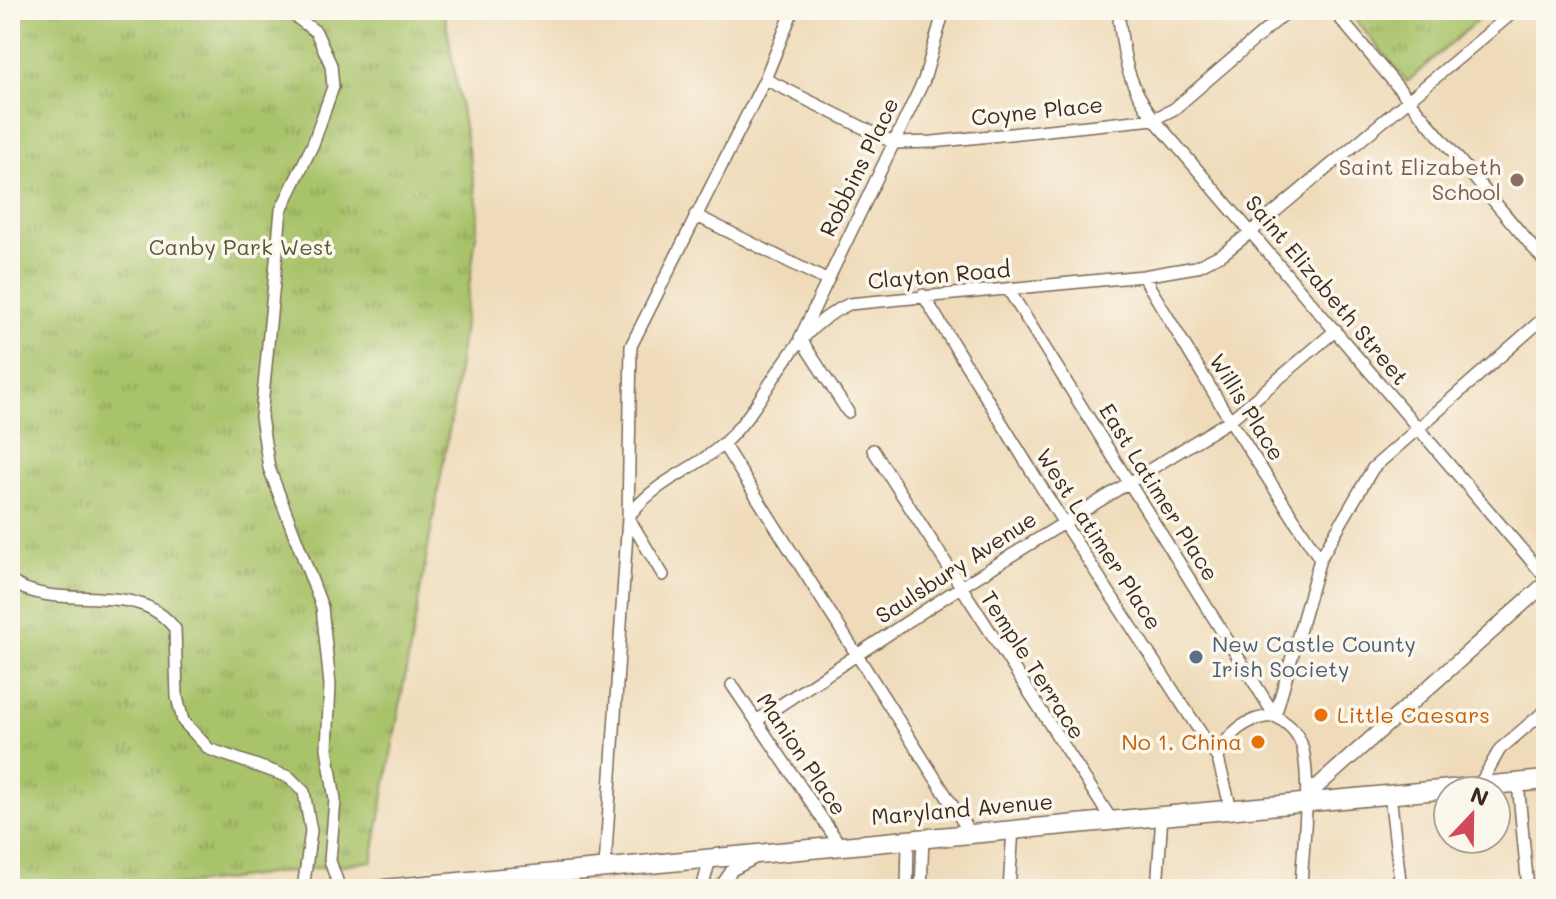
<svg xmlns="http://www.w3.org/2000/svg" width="1556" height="899" font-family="Mali,sans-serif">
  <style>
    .park { fill: url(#park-tufts); stroke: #727644; stroke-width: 2 }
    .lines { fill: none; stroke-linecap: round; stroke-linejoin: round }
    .minor-casing { stroke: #7a6855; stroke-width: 14 }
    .tertiary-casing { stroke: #7a6855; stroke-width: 17 }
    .primary-casing { stroke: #7a6855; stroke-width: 21 }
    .minor { stroke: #fff; stroke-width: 11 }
    .tertiary { stroke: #fff; stroke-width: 14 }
    .primary { stroke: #fff; stroke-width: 18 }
    .education-dot { fill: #8d6e63; stroke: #fbf7ec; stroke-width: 3 }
    .service-dot { fill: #5c6f8a; stroke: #fbf7ec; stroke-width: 3 }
    .food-dot { fill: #e8710a; stroke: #fbf7ec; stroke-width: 3 }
    .labels { text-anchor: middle; stroke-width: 7; stroke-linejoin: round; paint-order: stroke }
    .street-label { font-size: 22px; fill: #3b2a1e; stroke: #fbf7ec }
    .education-label { font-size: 22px; fill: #785e54; stroke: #fbf7ec; text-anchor: end }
    .park-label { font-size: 22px; fill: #5c5835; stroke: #fbf7ec }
    .service-label { font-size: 22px; fill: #4e5e75; stroke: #fbf7ec; text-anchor: start }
    .food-label { font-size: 22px; fill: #c56008; stroke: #fbf7ec; text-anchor: start }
  </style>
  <defs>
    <pattern id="park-tufts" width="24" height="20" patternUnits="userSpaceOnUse" patternTransform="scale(2)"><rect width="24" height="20" fill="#a9c36a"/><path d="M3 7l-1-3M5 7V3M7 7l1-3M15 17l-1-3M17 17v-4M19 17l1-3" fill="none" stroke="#8b9f57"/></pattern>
  </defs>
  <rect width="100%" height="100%" fill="#fbf7ec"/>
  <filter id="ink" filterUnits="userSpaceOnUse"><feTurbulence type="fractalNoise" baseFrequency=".0125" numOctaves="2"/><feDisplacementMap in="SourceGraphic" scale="16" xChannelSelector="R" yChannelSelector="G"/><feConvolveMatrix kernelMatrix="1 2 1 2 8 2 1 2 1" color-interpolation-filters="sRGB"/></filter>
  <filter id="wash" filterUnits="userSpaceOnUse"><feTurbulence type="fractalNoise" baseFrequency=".006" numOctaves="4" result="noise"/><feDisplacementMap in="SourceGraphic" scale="32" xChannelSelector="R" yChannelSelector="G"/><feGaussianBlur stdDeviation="1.8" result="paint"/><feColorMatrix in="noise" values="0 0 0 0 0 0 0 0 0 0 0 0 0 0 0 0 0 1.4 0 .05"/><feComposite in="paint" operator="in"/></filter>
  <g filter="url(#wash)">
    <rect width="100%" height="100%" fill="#efdbba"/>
    <path class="park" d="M10,10H444L479,213L452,414L372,861L151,889H10Z
      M1347,10H1489L1407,82Z"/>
  </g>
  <g filter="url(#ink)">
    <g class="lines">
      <defs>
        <path id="minor" d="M287,10L316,32L331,65L333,87L313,144L281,210L261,417L269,468L322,607L330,685L327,748L335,800L330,861L340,889
          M1118,10C1124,57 1125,80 1154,119L1546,578
          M1333,10L1546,263
          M1545,10L1546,11
          M765,79L894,143L933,142L1154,119L1174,109L1289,10
          M695,215L826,280
          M1143,276L1230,420L1320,559
          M1008,289L1275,716
          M923,295L1063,522L1218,759L1231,809
          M848,412L800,338L924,80L944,10
          M723,444L970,833
          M873,450L1111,819
          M663,575L628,517L631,346L765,79L793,10
          M10,581C60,615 136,576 175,629L177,697L183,721L209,749L289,777L304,792L311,831L303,889
          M732,685L840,845
          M1275,716L1320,559L1373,468L1546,316
          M756,721L959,588L1230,420L1336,330
          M1218,759C1226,732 1248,717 1275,716C1287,723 1296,730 1301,743C1313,777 1302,851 1301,889
          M1518,783L1528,889
          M1479,786L1500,749L1546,710
          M1390,794L1401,889
          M605,867L628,517C659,477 693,472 724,443C773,397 784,334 849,304L1143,276L1196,267L1224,253L1252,231L1516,10
          M702,889L710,859
          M719,889L732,870L753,859
          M907,889L908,839
          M921,889L923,837
          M1009,889L1013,829
          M1157,889L1162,815"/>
        <path id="tertiary" d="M1305,802L1311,792L1546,583"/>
        <path id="primary" d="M384,889L1546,780"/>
      </defs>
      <use href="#minor" class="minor-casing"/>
      <use href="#tertiary" class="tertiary-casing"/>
      <use href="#primary" class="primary-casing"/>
      <use href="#minor" class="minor"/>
      <use href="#tertiary" class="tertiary"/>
      <use href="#primary" class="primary"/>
    </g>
  </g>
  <circle class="education-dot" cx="1517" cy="180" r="8"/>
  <circle class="service-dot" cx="1196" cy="657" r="8"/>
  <g class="food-dot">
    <circle cx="1321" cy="715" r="8"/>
    <circle cx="1258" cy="742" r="8"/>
  </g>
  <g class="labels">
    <g class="street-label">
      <text transform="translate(1037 111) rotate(-6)" y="8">Coyne Place</text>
      <text transform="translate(859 167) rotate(-64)" y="8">Robbins Place</text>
      <text transform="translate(939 275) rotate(-5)" y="8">Clayton Road</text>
      <text transform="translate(1327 290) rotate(50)" y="8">Saint Elizabeth Street</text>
      <text transform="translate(1247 407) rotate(58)" y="8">Willis Place</text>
      <text transform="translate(1159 492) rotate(58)" y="8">East Latimer Place</text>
      <text transform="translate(1099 539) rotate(57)" y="8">West Latimer Place</text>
      <text transform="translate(956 567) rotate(-33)" y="8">Saulsbury Avenue</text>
      <text transform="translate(1033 665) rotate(57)" y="8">Temple Terrace</text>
      <text transform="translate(802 754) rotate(56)" y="8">Manion Place</text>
      <text transform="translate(962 809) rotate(-5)" y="8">Maryland Avenue</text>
    </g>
    <g class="education-label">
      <text x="1501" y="175">Saint Elizabeth<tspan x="1501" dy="25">School</tspan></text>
    </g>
    <g class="park-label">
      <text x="241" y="255">Canby Park West</text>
    </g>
    <g class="service-label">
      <text x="1212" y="652">New Castle County<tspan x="1212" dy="25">Irish Society</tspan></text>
    </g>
    <g class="food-label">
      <text x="1337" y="723">Little Caesars</text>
      <text x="1242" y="750" text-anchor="end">No 1. China</text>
    </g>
  </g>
  <rect width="1556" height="899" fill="none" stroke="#fbf7ec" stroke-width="40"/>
  <g transform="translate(1472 815) rotate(22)"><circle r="38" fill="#fbf7ec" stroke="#aea59a" stroke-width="2"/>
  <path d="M0-6L14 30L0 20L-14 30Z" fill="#d1495b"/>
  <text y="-12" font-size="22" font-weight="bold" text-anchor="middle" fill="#3b2a1e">N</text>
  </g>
</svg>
